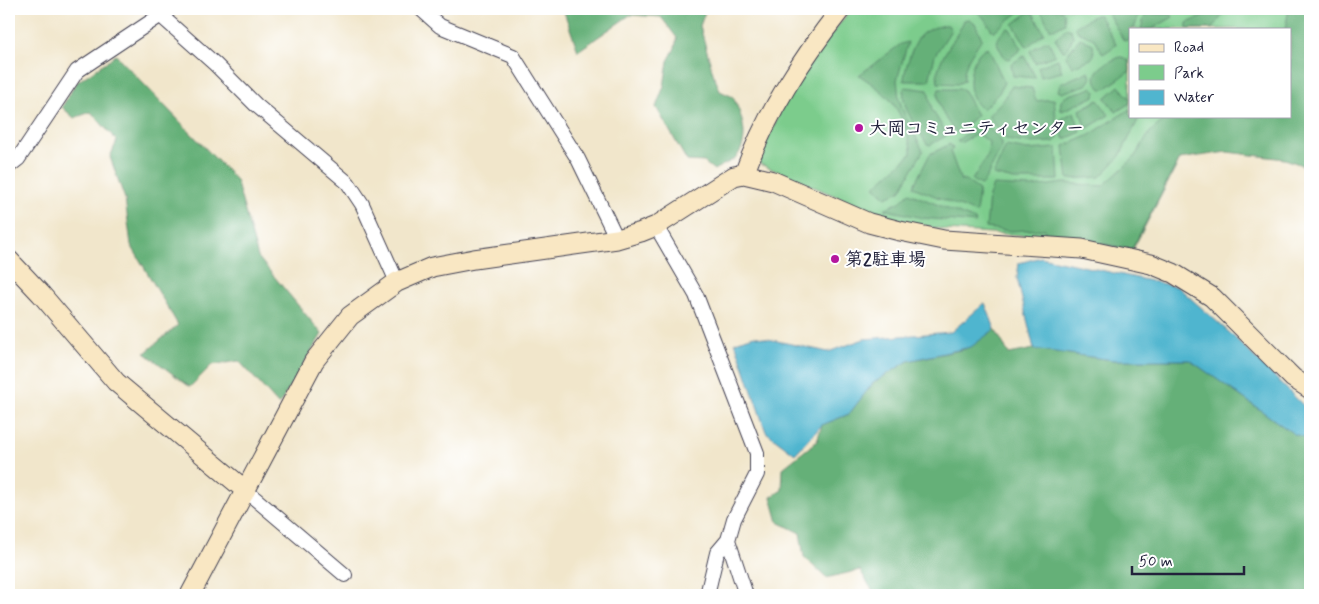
<svg xmlns="http://www.w3.org/2000/svg" width="1319" height="604" font-family="Mynerve,'Klee One',sans-serif">
  <style>
    .green { fill: #7ccc8c; stroke: #4f7764 }
    .forest { fill: #65b078; stroke: #44695a }
    .water { fill: #50b5cf; stroke: #396c85 }
    .lines { fill: none; stroke-linecap: round; stroke-linejoin: round }
    .street-casing { stroke: #413f51; stroke-width: 16 }
    .secondary-casing { stroke: #413f51; stroke-width: 21 }
    .street { stroke: #fff; stroke-width: 14 }
    .secondary { stroke: #f9e7c3; stroke-width: 19 }
    .poi-dot { fill: #b5179e; stroke: #fff; stroke-width: 2 }
    .labels { text-anchor: middle; stroke-width: 4; stroke-linejoin: round; paint-order: stroke }
    .poi-label { font-size: 18px; font-weight: bold; fill: #22223b; stroke: #fff; text-anchor: start }
  </style>
  <rect width="100%" height="100%" fill="#fff"/>
  <filter id="ink" filterUnits="userSpaceOnUse"><feTurbulence type="fractalNoise" baseFrequency=".02" numOctaves="2"/><feDisplacementMap in="SourceGraphic" scale="10" xChannelSelector="R" yChannelSelector="G"/><feConvolveMatrix kernelMatrix="1 2 1 2 8 2 1 2 1" color-interpolation-filters="sRGB"/></filter>
  <filter id="wash" filterUnits="userSpaceOnUse"><feTurbulence type="fractalNoise" baseFrequency=".0096" numOctaves="4" result="noise"/><feDisplacementMap in="SourceGraphic" scale="20" xChannelSelector="R" yChannelSelector="G"/><feGaussianBlur stdDeviation="1.12" result="paint"/><feColorMatrix in="noise" values="0 0 0 0 0 0 0 0 0 0 0 0 0 0 0 0 0 1.4 0 .05"/><feComposite in="paint" operator="in"/></filter>
  <g filter="url(#wash)">
    <rect width="100%" height="100%" fill="#f1e6cb"/>
    <path class="green" d="M851,9H1310V90L1290,29H1130V116H1265L1184,152L1132,251L1022,235L946,230L906,222L873,212L760,164L759,159L791,87Z"/>
    <path class="forest" d="M563,9H706L700,26L713,73L720,91L733,97C741,114 751,138 737,156C732,162 720,166 714,170L704,162L687,161L656,107L664,86L668,61L675,48L677,38L661,17L630,15L578,51Z
      M974,9H1023L993,32L984,18Z
      M1040,9H1060L1064,13L1065,23L1054,29H1050Z
      M1110,9H1138L1140,11L1134,29H1130V39L1124,41L1107,12Z
      M1221,9H1228L1211,29H1187V23Z
      M1289,9H1310V168L1285,159L1227,152L1179,159L1132,249L1044,233L1045,229L1011,231L986,228L989,196L993,185L1031,187L1065,183L1103,186L1133,159L1151,131L1169,116H1290V29H1285Z
      M1029,12L1033,13L1044,33L1027,47L1013,24Z
      M1150,14H1171L1173,17L1152,29H1141L1145,15Z
      M1095,15H1099L1116,44L1114,47L1103,54L1094,39L1078,32L1075,27Z
      M969,19L975,23L982,39C973,51 962,65 964,81L957,84L938,83C933,61 957,40 964,20Z
      M944,25H948L951,30L935,55L929,81H904C904,70 914,40 922,34C928,29 936,27 944,25Z
      M1007,28L1010,29L1021,49L1009,59L1005,58C996,42 993,42 1007,28Z
      M1067,28L1071,30L1073,37L1067,50L1063,51L1055,38Z
      M1080,38L1093,44L1094,55L1091,59L1072,67L1066,56Z
      M1046,41L1049,42L1055,55L1035,63L1030,51Z
      M908,42L897,80L899,99L905,115L923,151L900,191L886,197L874,187L911,154V148C901,109 893,97 859,75L901,44Z
      M985,48L989,49L1004,82L999,93L983,109C963,100 968,58 985,48Z
      M116,55L236,180L258,257L322,334L279,405L239,361L212,365L190,387L145,353L178,325L131,245L125,199L110,157L117,141L91,112L74,118L62,107L76,83Z
      M1024,56L1035,76V78L1013,76L1011,64Z
      M1120,57C1128,57 1130,64 1130,71L1105,89H1101C1084,72 1108,62 1120,57Z
      M1058,59L1062,72L1041,77L1038,67Z
      M1089,71L1091,78L1086,85L1062,93L1058,91L1060,84Z
      M1012,86L1032,88L1036,101L1054,99L1058,138L1054,142L1027,143L1007,140L988,116L1002,101Z
      M1119,86L1130,99V103L1116,112L1105,98Z
      M905,87L928,90L932,110L947,134L946,136L930,145L927,144C918,130 898,104 905,87Z
      M1092,87L1096,91L1095,96L1062,111L1060,109L1061,101C1069,91 1082,94 1092,87Z
      M939,89H963L977,115L958,133C948,127 934,101 939,89Z
      M1098,100L1109,115L1086,129L1080,110Z
      M1130,109V116H1140L1120,156L1100,177L1068,179L1064,146L1088,136Z
      M1074,112L1081,132L1065,139L1063,138L1061,119Z
      M982,120L1002,142V147L983,184L980,185L972,180L988,155L989,142L977,134L960,143L957,141Z
      M950,144L953,149L950,151L961,181L965,180L979,190L976,213L913,187L930,154Z
      M1006,146L1028,150L1057,148L1059,180H1014L993,175Z
      M909,193L975,220L976,223L923,218L884,209L900,202Z
      M995,329L1009,354L1034,349L1113,360H1190L1294,434L1310,439V595H875L860,570L826,578L804,557L800,533L778,522L771,497L782,490L783,468L817,441L822,425L849,414L873,383L908,361L965,349Z"/>
    <path class="water" d="M1041,257L1178,287L1231,334L1306,408H1310V439L1294,434L1190,360H1113L1034,349L1017,278L1019,263Z
      M985,303L995,329L971,347L908,361L873,383L849,414L822,425L795,454L766,432L735,342L754,336L828,352L864,339L951,332Z"/>
  </g>
  <g filter="url(#ink)">
    <g class="lines">
      <defs>
        <path id="street" d="M421,9L440,26L513,56L578,159L617,239
          M160,15L215,64L256,105L348,183L362,204L397,282
          M9,166L18,159L77,71L170,9
          M656,226L696,295L757,453V474L734,519L728,540L717,553L707,595
          M245,490L345,575
          M728,540L746,595"/>
        <path id="secondary" d="M744,174C767,112 801,60 841,9
          M9,260L41,294L116,382L245,490
          M190,595L314,361L350,316L397,282L432,267L474,259L617,239L641,232L656,226L734,176L744,174L773,181L869,223L900,231L944,240L1082,249L1151,264L1173,273L1212,297L1293,378L1310,389"/>
      </defs>
      <use href="#street" class="street-casing"/>
      <use href="#secondary" class="secondary-casing"/>
      <use href="#street" class="street"/>
      <use href="#secondary" class="secondary"/>
    </g>
  </g>
  <g class="poi-dot">
    <circle cx="859" cy="128" r="5"/>
    <circle cx="835" cy="259" r="5"/>
  </g>
  <g class="labels">
    <g class="poi-label">
      <text x="869" y="134">大岡コミュニティセンター</text>
      <text x="845" y="265">第2駐車場</text>
    </g>
  </g>
  <rect width="1319" height="604" fill="none" stroke="#fff" stroke-width="30"/>
  <rect x="1129" y="28" width="162" height="90" fill="#ffffff" stroke="#a7a7b1"/>
  <rect x="1139" y="44" width="25" height="8" fill="#f9e7c3" stroke="#a7a7b1"/>
  <text x="1174" y="52" font-size="15" fill="#22223b">Road</text>
  <rect x="1139" y="65" width="25" height="15" fill="#7ccc8c" stroke="#a7a7b1"/>
  <text x="1174" y="78" font-size="15" fill="#22223b">Park</text>
  <rect x="1139" y="90" width="25" height="15" fill="#50b5cf" stroke="#a7a7b1"/>
  <text x="1174" y="102" font-size="15" fill="#22223b">Water</text>
  <path d="M1132 566v8h112v-8" fill="none" stroke="#22223b" stroke-width="2.5"/>
  <text x="1139" y="566" font-size="15" fill="#22223b" stroke="#ffffff" stroke-width="4" paint-order="stroke">50 m</text>
</svg>
